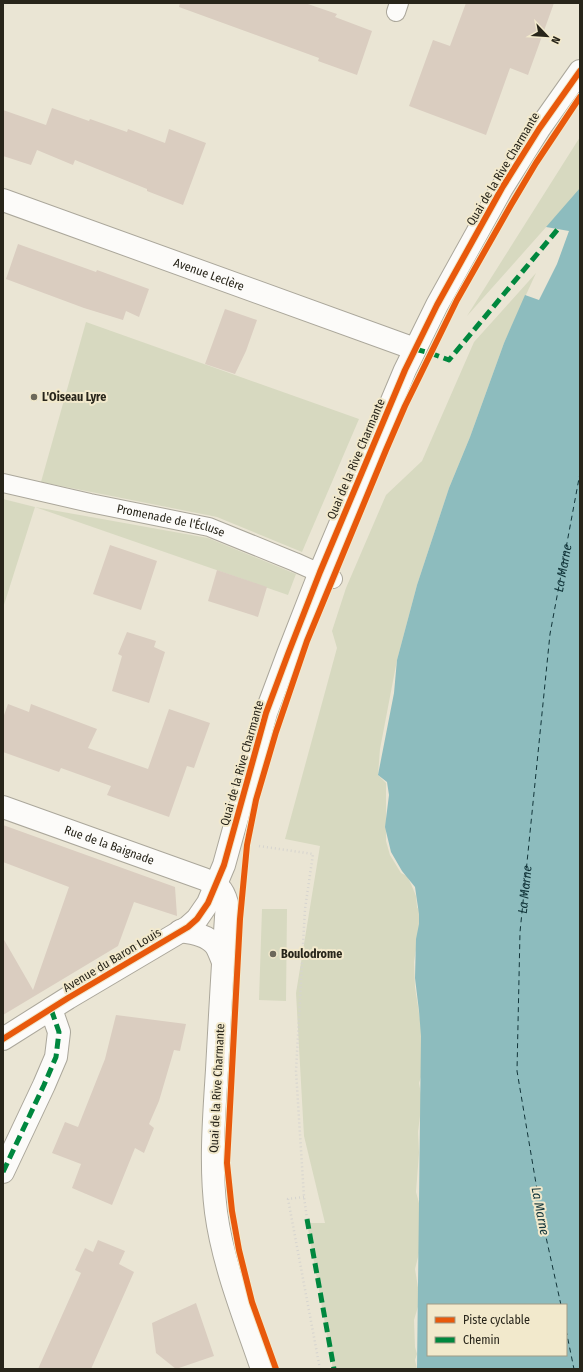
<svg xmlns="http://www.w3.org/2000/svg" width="583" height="1372" font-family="'Fira Sans Condensed',sans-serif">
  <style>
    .green { fill: #d7d9c0 }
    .water { fill: #8dbcbe; fill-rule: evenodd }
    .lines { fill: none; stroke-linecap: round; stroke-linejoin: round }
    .ferry { stroke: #12353a; stroke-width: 1; stroke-dasharray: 5 4; stroke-linecap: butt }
    .building { fill: #dacdc0 }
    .service-casing { stroke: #aba79b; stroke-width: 20 }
    .minor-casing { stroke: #aba79b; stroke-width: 24 }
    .path { stroke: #d6d4cf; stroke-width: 2.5; stroke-dasharray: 1 3; stroke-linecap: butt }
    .service { stroke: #fcfbf9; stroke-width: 18 }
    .minor { stroke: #fcfbf9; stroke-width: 22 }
    .quiet { stroke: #00873e; stroke-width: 5; stroke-dasharray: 10 5; stroke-linecap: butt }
    .cycleway-casing { stroke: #f2e9cc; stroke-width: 8 }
    .cycleway { stroke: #e8590c; stroke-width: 6 }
    .poi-dot { fill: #6c685b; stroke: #f2e9cc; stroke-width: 1.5 }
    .labels { text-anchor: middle; stroke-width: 4; stroke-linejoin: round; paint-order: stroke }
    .street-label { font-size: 12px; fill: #28251a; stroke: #f2e9cc }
    .poi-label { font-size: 12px; font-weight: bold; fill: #28251a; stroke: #f2e9cc; text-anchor: start }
    .water-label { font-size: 13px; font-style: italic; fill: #12353a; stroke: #f2e9cc }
  </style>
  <rect width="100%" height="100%" fill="#eae5d4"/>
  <path class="green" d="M580,137V189L467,316Z
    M536,273L504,343L470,437L449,488L417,585L397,660L380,749L378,775L386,783V841L390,855L401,873L407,876L411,884L416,896L417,907L420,912V923L414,962L415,987L421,1026L422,1074L419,1083L422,1100L418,1132L419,1153L416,1192L419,1203L422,1241L415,1269L420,1300L414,1320L415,1347L417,1354L415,1360L417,1369H333L307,1223H325L304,1136L296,993L320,846L285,839L337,648L332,631L346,588L386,495L422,461L474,342Z
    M86,322L359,419L302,552L217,517L41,482Z
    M3,499L35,507L208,538L296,574L288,595L35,507L3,608Z
    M262,909H287L286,1001L259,1000Z"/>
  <path class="water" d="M580,188V1369H417L421,1036L419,1011L415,978L416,939L419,924V914L415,887L402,871L391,852L385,827L389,795L387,782L378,775L394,693L397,660L417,585L449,488L470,437L504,343L525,295L539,300L557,264L569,231L546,227ZM428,1305H566V1355H428Z"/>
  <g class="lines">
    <g class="ferry">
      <path id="s1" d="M561,1305L542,1219L517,1071L520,932L550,634L580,473"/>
      <path d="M566,1330L574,1369"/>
    </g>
  </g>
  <path class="building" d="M180,3H305L337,14L335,17L372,31L357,75L318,61L319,58L179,7Z
    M466,3H554L528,75L510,68L486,135L409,106L433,40L450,46Z
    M52,108L89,121L90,119L127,132L128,129L165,143L169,129L206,143L183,205L147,191V189L75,160L73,165L37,150L31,165L3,156V110L46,125Z
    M18,244L96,272L97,270L149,289L139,317L126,311L123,320L84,308L6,279Z
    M225,309L257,320L246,351L235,374L205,364Z
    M110,545L157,561L141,610L93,594Z
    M217,570L267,587L258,617L208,601Z
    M127,632L156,641L154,647L165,652L149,703L112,691L122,656L118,654Z
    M8,704L29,712L31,704L97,729L88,748L148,769L169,709L210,723L194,768L187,766L169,817L107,795L111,786L61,768L59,772L3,752V718Z
    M3,825L175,887L177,916L134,902L118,946L3,1015V938L33,990L69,887L3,862Z
    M116,1015L186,1024L180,1051L174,1050L159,1101L149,1124L154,1128L144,1153L135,1148L112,1205L72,1188L81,1164L52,1153L65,1122L78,1127L105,1059Z
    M98,1240L125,1251L119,1264L134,1272L91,1369H38L81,1273L75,1270L85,1248L93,1252Z
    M196,1303L214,1356L176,1369L156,1353L152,1323Z"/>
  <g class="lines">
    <defs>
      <g id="service">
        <path d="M396,12L399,3"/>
        <path id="s2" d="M3,483L90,503L209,527L295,562L333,579"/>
      </g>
      <g id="minor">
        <path id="s3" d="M3,200L415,349"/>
        <path id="s4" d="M3,807L204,879C218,885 223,888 227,903C223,959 220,1014 217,1070C214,1117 210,1165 216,1212C223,1265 245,1319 262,1369"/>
        <path d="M180,931C193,933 208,935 216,946C219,951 221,957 223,962"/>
        <path d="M3,1039L68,998L188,927L197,919L208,903L224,865L266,713L288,654L320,572L405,370L437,305L502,188L539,129L580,71"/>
        <path d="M3,1172L44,1085L56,1057L59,1032L51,1009"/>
      </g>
    </defs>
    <use href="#service" class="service-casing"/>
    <use href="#minor" class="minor-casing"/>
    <path class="path" d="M259,846L313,854L305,909L296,1071L304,1197L307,1219
      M304,1197L288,1199L320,1369"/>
    <use href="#service" class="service"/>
    <use href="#minor" class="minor"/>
    <path class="quiet" d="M415,349L430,353L449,360L558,229
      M3,1172L44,1085L56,1057L59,1032L51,1009
      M307,1219L334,1369"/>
    <defs>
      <path id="cycleway" d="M3,1039L68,998L188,927L197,919L208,903L224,865L266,713L288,654L320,572L405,370L437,305L502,188L539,129L580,71
        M276,1369L252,1302L239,1250L232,1211L227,1163L240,919L247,845L256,800L276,732L307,641L386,450L405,406L457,300L511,205L536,163L580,97"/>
    </defs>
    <use href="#cycleway" class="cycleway-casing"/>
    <use href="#cycleway" class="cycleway"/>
  </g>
  <g class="poi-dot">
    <circle cx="34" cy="397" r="4"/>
    <circle cx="273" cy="954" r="4"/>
  </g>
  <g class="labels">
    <g class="street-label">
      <text transform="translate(503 169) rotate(-59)" y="4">Quai de la Rive Charmante</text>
      <text dy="4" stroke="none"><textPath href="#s3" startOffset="219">Avenue Leclère</textPath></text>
      <text transform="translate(356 459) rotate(-67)" y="4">Quai de la Rive Charmante</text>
      <text dy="4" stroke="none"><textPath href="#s2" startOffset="172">Promenade de l'Écluse</textPath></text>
      <text transform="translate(242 763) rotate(-74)" y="4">Quai de la Rive Charmante</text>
      <text dy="4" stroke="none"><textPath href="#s4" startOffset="113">Rue de la Baignade</textPath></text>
      <text transform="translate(112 960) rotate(-31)" y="4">Avenue du Baron Louis</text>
      <text transform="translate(217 1088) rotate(-87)" y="4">Quai de la Rive Charmante</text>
    </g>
    <g class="poi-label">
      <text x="42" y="401">L'Oiseau Lyre</text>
      <text x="281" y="958">Boulodrome</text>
    </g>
    <g class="water-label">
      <text dy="5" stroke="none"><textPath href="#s1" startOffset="744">La Marne</textPath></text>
      <text dy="5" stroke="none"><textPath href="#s1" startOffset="420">La Marne</textPath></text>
      <text transform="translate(541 1211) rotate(79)" y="5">La Marne</text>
    </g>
  </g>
  <rect width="583" height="1372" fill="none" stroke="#28251a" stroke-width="8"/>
  <rect x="427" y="1304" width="140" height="52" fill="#f2e9cc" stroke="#a19b85"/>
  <rect x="435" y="1317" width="20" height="6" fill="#e8590c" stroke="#a19b85"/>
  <text x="463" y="1324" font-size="12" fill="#28251a">Piste cyclable</text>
  <rect x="435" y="1337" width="20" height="6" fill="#00873e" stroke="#a19b85"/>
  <text x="463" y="1344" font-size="12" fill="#28251a">Chemin</text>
  <g transform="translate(547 36) rotate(115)" stroke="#f2e9cc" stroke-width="3" paint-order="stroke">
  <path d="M0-3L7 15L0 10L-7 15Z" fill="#28251a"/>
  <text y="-6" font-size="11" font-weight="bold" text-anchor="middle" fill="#28251a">N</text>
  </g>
</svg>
